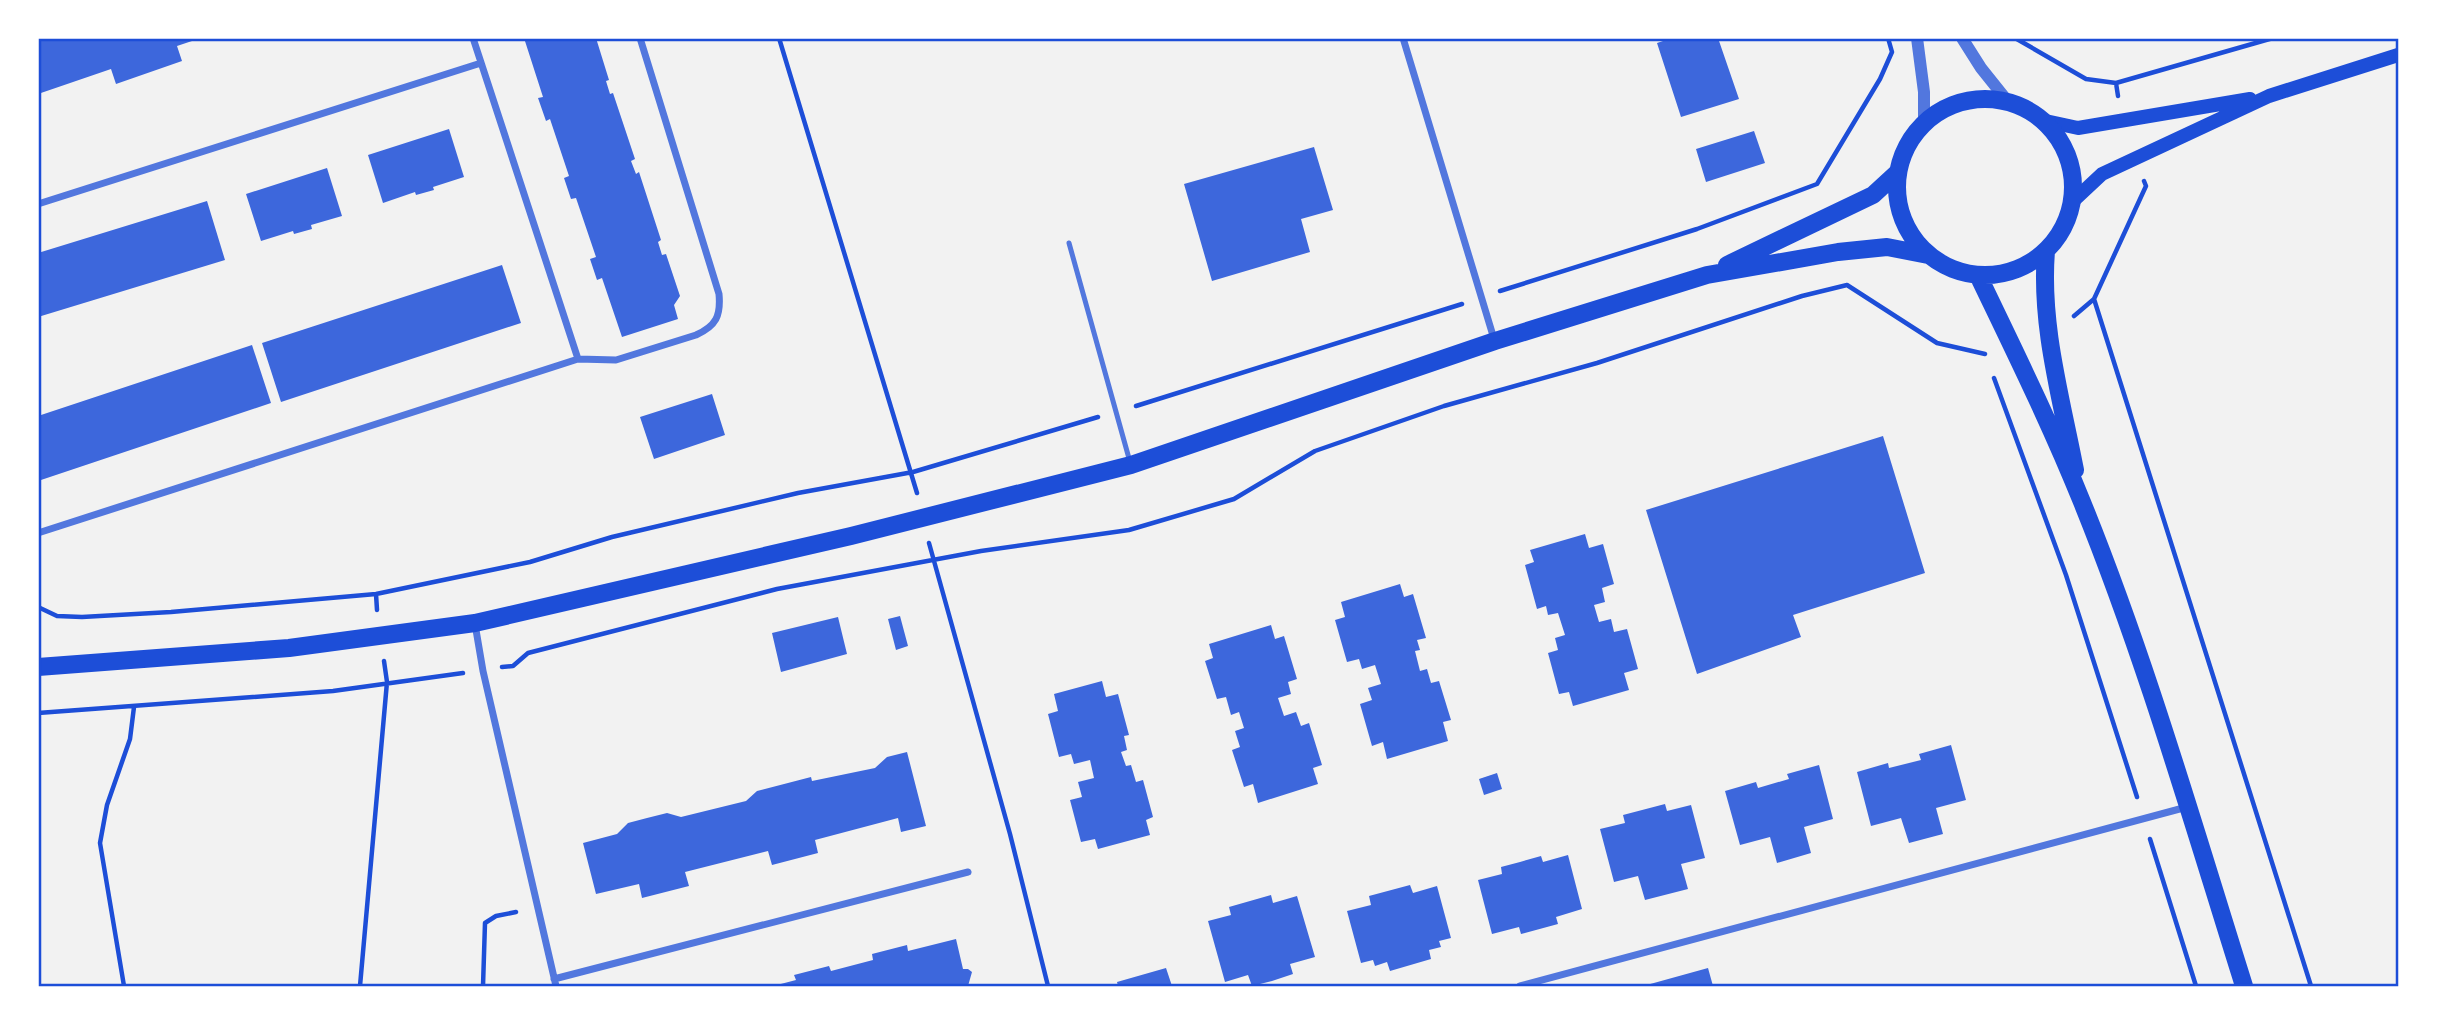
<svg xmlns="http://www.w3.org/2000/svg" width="2437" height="1025" font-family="Barlow,sans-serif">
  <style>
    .building { fill: #3d67dc }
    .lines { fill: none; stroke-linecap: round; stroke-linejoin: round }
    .path { stroke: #1d4ed8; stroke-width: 4.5 }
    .service { stroke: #5277de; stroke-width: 5 }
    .minor { stroke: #5277de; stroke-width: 7 }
    .tertiary { stroke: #5277de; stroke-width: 12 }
    .secondary { stroke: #1d4ed8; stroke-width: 14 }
    .primary { stroke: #1d4ed8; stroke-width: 18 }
    .neatline { fill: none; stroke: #1d4ed8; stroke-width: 2.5 }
  </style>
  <rect width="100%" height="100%" fill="#f2f2f2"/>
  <path class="building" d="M41,38H198V39L177,46L182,61L116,84L111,69L38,94V39Z
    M524,38H596L609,80L606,81L610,94L613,93L635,159L631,161L636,174L639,172L661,240L658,242L662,255L666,254L680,296L674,305L678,319L622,337L602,278L597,280L590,259L596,257L576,198L571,199L564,178L569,176L550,119L546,121L538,98L543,97Z
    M1672,38H1718L1739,99L1681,117L1657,43Z
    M449,129L464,177L433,187L434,190L416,195L415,192L383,203L368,155Z
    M1754,131L1765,163L1706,182L1696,149Z
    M1314,147L1333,210L1301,219L1310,252L1212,281L1184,184Z
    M327,168L342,216L311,225L312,229L294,234L293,231L261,241L246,194Z
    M207,201L225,260L38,317V253Z
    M502,265L521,323L281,402L262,343Z
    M252,345L271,403L38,481V416Z
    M712,394L725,435L654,459L640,417Z
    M1883,436L1925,573L1793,615L1801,637L1697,674L1646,510Z
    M1585,534L1589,548L1603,544L1614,584L1602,588L1605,602L1594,605L1599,622L1611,619L1614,632L1627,629L1638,669L1624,673L1629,690L1573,706L1569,692L1559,694L1548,653L1558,650L1555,638L1565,635L1558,613L1548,615L1546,606L1537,609L1525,565L1534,562L1530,550Z
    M1400,584L1404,597L1413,594L1426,638L1417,640L1420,650L1415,651L1420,671L1427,669L1431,683L1439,681L1451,720L1443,722L1448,741L1387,759L1383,742L1372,746L1360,704L1372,700L1368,688L1381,684L1375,665L1362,669L1359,659L1347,662L1335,620L1345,617L1341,602Z
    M900,616L908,646L896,650L888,619Z
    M838,617L847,654L781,672L772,633Z
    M1271,625L1275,639L1284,636L1297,679L1288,682L1291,694L1278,698L1284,716L1296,712L1301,726L1309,723L1322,765L1313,768L1318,784L1258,803L1253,784L1244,787L1232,750L1240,747L1235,731L1244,728L1239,712L1231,715L1226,697L1217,699L1205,661L1213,658L1209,644Z
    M1102,681L1106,697L1118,694L1129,735L1124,736L1127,750L1121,752L1126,766L1131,765L1136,782L1143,780L1153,817L1146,820L1150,835L1098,849L1095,839L1081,842L1070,800L1082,797L1078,782L1094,778L1090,760L1074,764L1071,754L1059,757L1048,714L1058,711L1054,694Z
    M1951,745L1966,800L1936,808L1943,834L1909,843L1901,818L1871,826L1857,772L1888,763L1889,768L1921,760L1919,754Z
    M907,752L926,826L901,832L898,818L815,840L818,853L772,865L768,851L685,872L689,886L642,898L639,884L596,894L583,843L617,834L628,823L647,818L667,813L681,817L746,801L757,791L811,777L812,781L875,768L887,757Z
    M1819,765L1833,819L1804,827L1811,853L1777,863L1770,837L1740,845L1725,791L1756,782L1758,788L1789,779L1787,774Z
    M1497,773L1502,789L1484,795L1479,779Z
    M1665,804L1667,811L1691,805L1705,858L1681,864L1688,889L1645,900L1638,876L1614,882L1600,829L1625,823L1623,815Z
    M1568,855L1582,909L1556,917L1558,924L1521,934L1519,927L1492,934L1478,880L1502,874L1501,867L1520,862L1541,856L1543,862Z
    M1410,885L1413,893L1437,886L1451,938L1439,941L1441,947L1429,950L1431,959L1390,971L1387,962L1375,966L1373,960L1361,963L1347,911L1371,905L1369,896Z
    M1271,895L1273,903L1297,896L1315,957L1290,964L1293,974L1272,981L1252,986L1248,975L1225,982L1208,921L1231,915L1229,907Z
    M956,939L963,969H968L972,972L968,986H773L796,980L794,975L829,966L831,971L873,960L872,954L907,945L908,951Z
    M1166,968L1172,986H1118L1117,982Z
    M1708,968L1713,986H1643Z"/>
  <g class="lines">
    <path class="path" d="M779,38L917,493
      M2015,38L2086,79L2116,83L2273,38
      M2116,83L2118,96
      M1500,291L1697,229L1817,184L1880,79L1892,52L1888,38
      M2094,299L2311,986
      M2074,316L2094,299L2146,186L2144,181
      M1994,378L2066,575L2137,797
      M1136,406L1462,304
      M929,543L1010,834L1048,986
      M376,594L377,610
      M38,607L57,616L82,617L171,612L376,594L530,562L612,537L798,493L913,472L1098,417
      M502,667L513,666L528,653L777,589L981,551L1129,530L1234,499L1315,451L1444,406L1597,363L1802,296L1847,285L1937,343L1985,354
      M38,713L333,691L463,673
      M2150,839L2196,986
      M124,986L100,843L107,805L130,739L134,707
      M360,986L387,682L384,661
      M483,986L485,923L496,916L516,912"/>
    <path class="service" d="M1069,243L1130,462"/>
    <path class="minor" d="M473,38L578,359L616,360L696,335C716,326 721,316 719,294L640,38
      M1403,38L1494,339
      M38,204L481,63
      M38,533L578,359
      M475,624L483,671L556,986
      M554,979L968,872
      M1520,986L2187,807"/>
    <path class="tertiary" d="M1917,38L1924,92V124
      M1962,38L1981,68L2009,103"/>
    <path class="secondary" d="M2041,120L2078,128L2250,99
      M2071,203L2102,174L2269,96L2398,55"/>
    <path class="primary" d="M1897 187a88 88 0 1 1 176 0a88 88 0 1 1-176 0Z
      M2046,251C2040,325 2061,397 2075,470
      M1727,265L1873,195L1898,172
      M1978,275C2014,350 2051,425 2082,502C2146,660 2193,824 2244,986
      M38,667L289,648L475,623L851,536L1131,465L1495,341L1707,275L1838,252L1887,247L1928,255"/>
  </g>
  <rect width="2437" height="1025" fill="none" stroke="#ffffff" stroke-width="80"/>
  <rect x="40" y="40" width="2357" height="945" class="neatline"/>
</svg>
